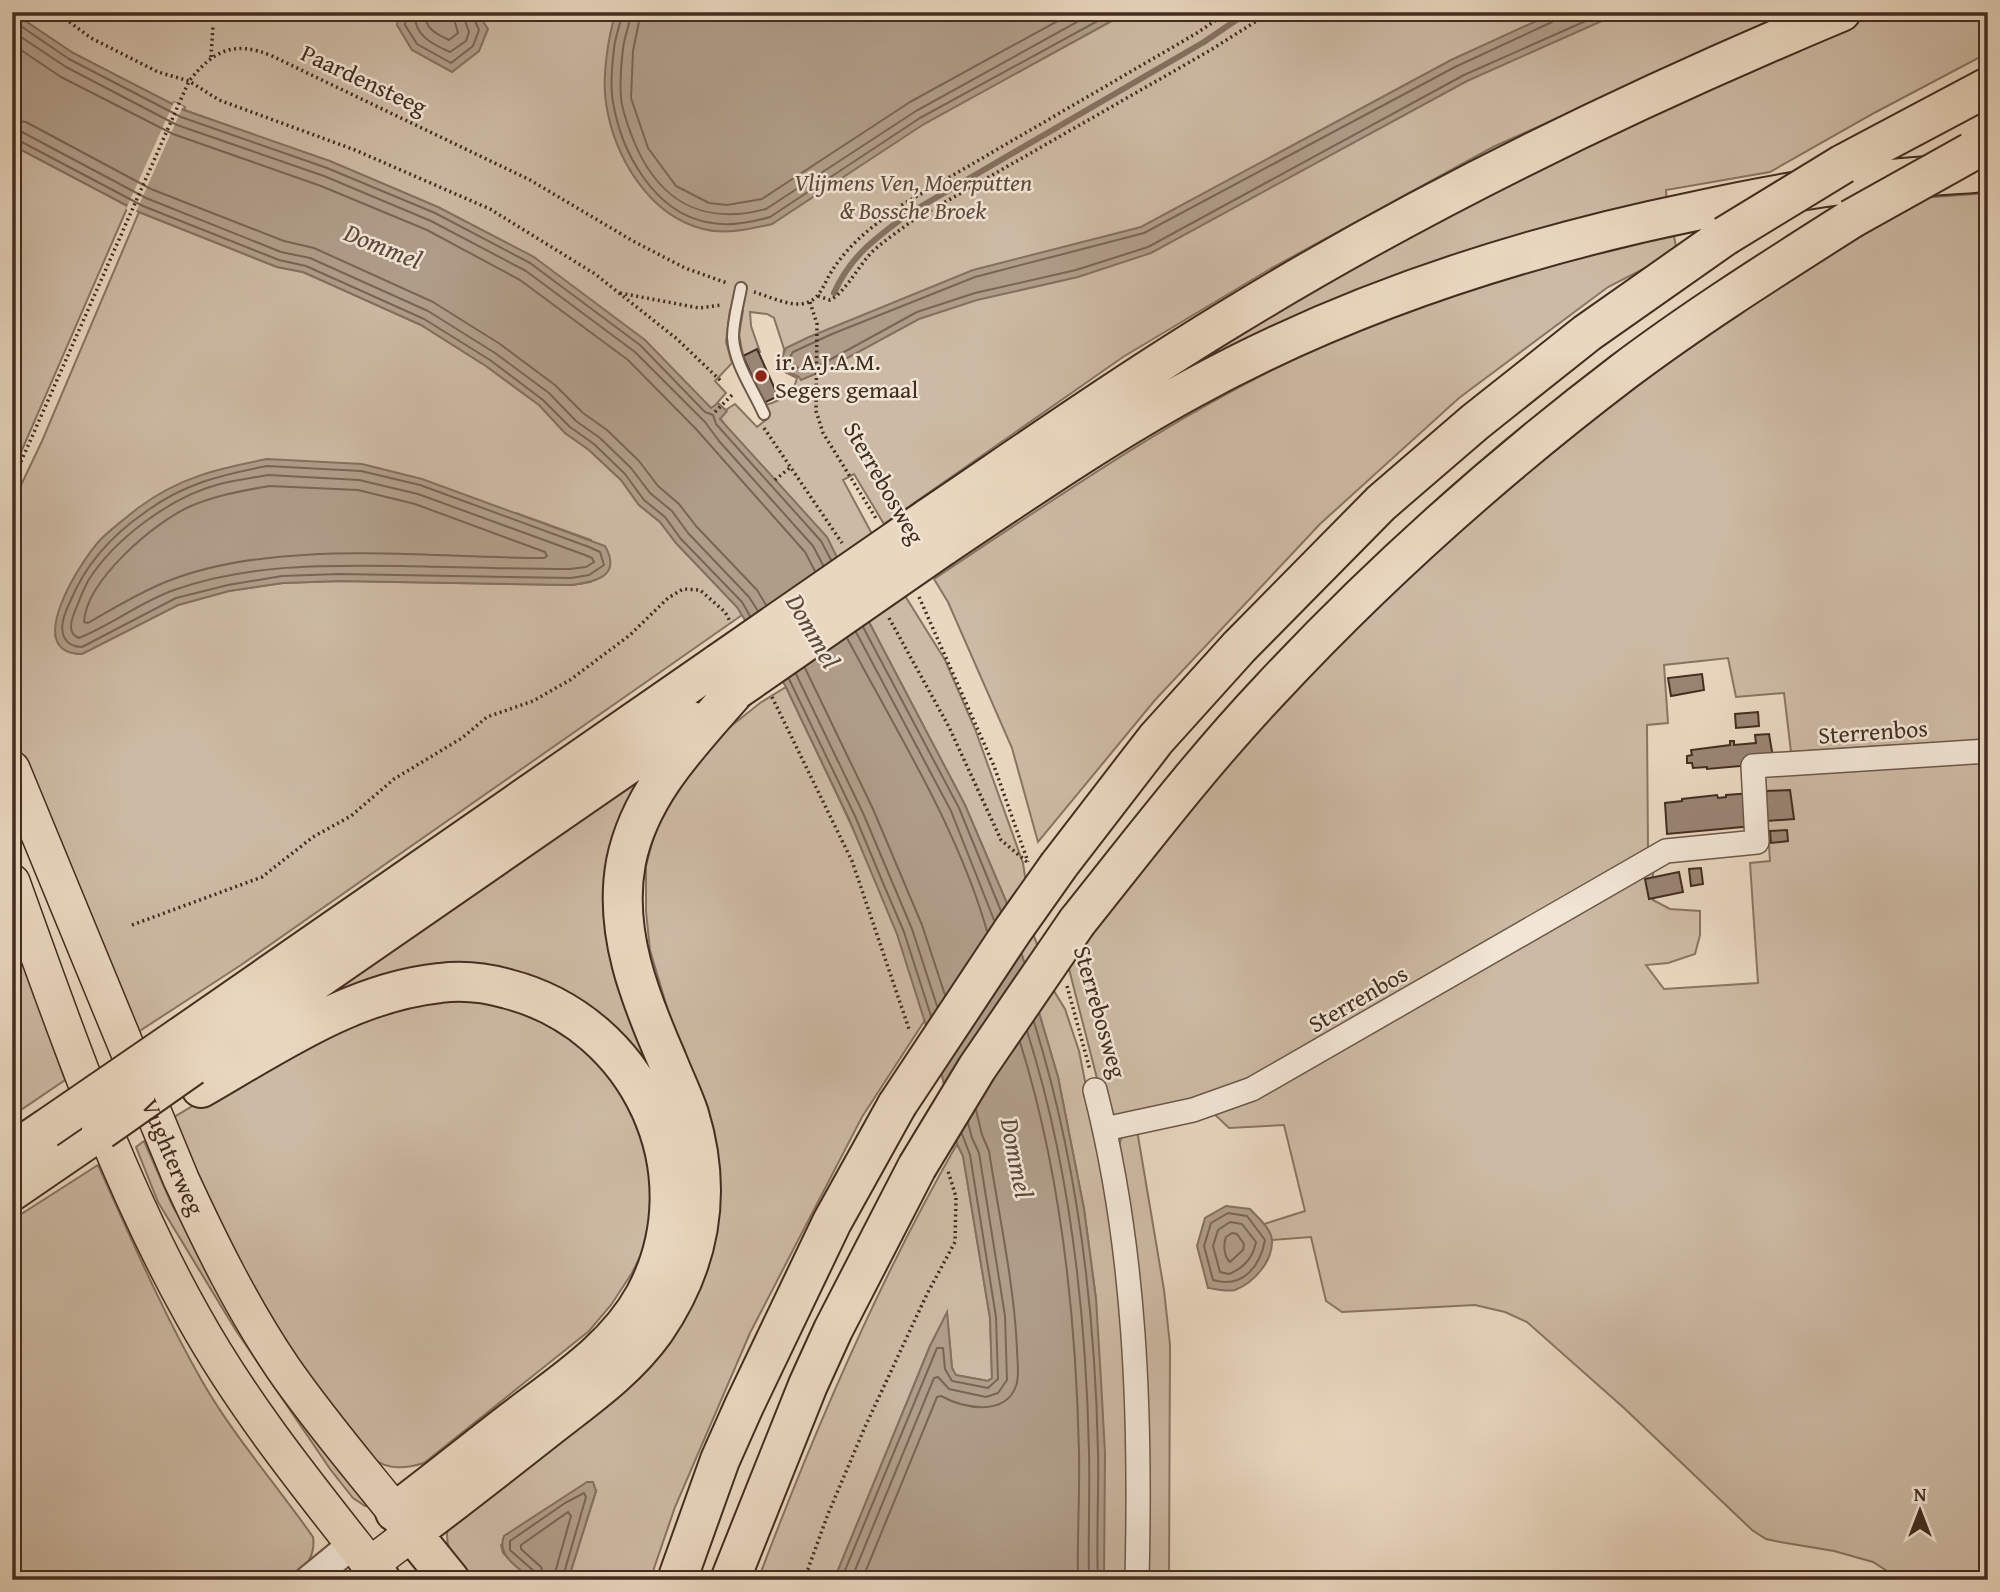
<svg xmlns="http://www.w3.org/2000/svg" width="2000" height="1592" font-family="'Gentium Book Plus',serif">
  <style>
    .green { fill: #cdbaa4; stroke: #887462; stroke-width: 2; fill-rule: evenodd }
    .water { fill: #b09d89; stroke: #84705f; stroke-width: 2 }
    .pier { fill: #e9d7bf }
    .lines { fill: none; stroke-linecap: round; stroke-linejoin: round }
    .shore { stroke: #796555; stroke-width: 2 }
    .stream { stroke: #84705f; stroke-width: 6 }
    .building { fill: #998573; stroke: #422d21; stroke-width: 2 }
    .service-casing { stroke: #6c5848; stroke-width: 14 }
    .minor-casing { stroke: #6c5848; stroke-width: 26 }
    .tertiary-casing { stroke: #6c5848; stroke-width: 32 }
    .primary-casing { stroke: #422d21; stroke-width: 38 }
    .motorway-casing { stroke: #422d21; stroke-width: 42 }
    .path { stroke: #422d21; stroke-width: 3.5; stroke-dasharray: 2 3.5; stroke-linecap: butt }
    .service { stroke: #f1e5d5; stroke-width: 10 }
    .minor { stroke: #f1e5d5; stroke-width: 23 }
    .tertiary { stroke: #f1e5d5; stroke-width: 28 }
    .primary { stroke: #e9d7bf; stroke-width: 35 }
    .motorway { stroke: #e9d7bf; stroke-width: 38 }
    .motorway-bridge-casing { stroke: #422d21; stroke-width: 42; stroke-linecap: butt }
    .motorway-bridge { stroke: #e9d7bf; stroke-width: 38 }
    .poi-dot { fill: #8f2418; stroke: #f1e5d5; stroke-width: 2.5 }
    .labels { text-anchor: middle; stroke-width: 5; stroke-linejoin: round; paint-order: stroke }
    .street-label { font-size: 24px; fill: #422d21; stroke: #f1e5d5 }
    .park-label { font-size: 24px; font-style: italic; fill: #5e493b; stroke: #f1e5d5 }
    .poi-label { font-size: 24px; fill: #422d21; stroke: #f1e5d5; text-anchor: start }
    .water-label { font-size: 26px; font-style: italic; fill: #5e493b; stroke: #f1e5d5 }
  </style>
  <rect width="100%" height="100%" fill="#e9d7bf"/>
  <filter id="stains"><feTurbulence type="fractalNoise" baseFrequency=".00286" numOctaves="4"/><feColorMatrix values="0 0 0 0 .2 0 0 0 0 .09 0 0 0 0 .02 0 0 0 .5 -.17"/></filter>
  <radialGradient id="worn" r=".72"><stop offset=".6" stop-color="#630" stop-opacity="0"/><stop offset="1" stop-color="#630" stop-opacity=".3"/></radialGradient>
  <path class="green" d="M12,12H1792L1493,147L1270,269L1123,357L884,524L854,474L843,480L907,599L945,660L975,729L1023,863L1034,936L1054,991L1065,1009L1079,1051L1101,1161L1125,1322L1131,1580H1104L1096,1299L1084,1209L1058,1077L1006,901L965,805L870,624L720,418L226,125L184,110L185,107L174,102L172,105L73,53ZM730,310L743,311L739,335L743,355L747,357L760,352L751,326L750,312L767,314L774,318L784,349L783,366L785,372L797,378C794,393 780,401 766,405L767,419L757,427L735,404L724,411L717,403L726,393L715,381L732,363L726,342Z
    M1878,12H1988V53L1876,112L1770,172L1666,190L1667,204L1571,222L1503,239L1334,299L1277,326L1145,398L1270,312L1324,279L1708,83Z
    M12,145L128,206L12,473Z
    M1988,193V742L1880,746L1791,752L1784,693L1736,697L1728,658L1664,665L1668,723L1647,725L1648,851L1267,1074L1130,1119L1112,1114L1103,1102L1068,965L1227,754L1467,514L1764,289L1921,198Z
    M139,212L277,267L303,272L319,279L421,325L486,366L539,405L565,433L589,450L621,480L639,505L660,522L676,543L737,607L742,615L241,965L135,1034L12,730V504L42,441ZM516,513L591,540V582L572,585L340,581L283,583L229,591L178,605L82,654C68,654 63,648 55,636Z
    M1673,230L1676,247L1651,265L1608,287L1459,398L1320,524L1155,700L1038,842L1012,748L948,602L934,579C1066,491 1198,399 1345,336C1451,291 1562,261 1673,230Z
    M786,687C824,768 865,849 897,933C907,962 916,991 925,1020L862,1117L750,1333L675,1507L650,1580H568L596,1491L501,1545L503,1553L533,1580H469C454,1559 442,1548 449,1521L641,1364L680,1051L650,950L646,911V866L661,808L715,739L760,703Z
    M1988,757V1580H1901L1873,1562L1834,1551L1780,1542L1766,1539L1752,1530L1624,1408L1527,1322L1505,1312L1475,1305L1342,1312L1326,1301L1311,1237L1272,1240L1264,1224L1305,1211L1284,1125L1229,1128L1210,1110L1654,867L1651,889L1653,900L1670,909L1700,911V935L1695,954L1668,963L1646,965L1664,989L1758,983L1750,863L1770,861L1764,772Z
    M656,768L618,856L671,1103L534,988L283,1025Z
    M12,930L65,1080L12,1116Z
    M474,997L529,1011L598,1058L627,1099L648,1158L653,1193L646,1244L632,1273L611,1305L589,1331L424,1463C389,1474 374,1464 352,1438L259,1303L171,1119L312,1034L375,1010Z
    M1137,1130L1164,1290L1170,1345L1169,1580H1148L1118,1148L1122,1136Z
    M144,1141L172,1205L242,1324L369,1506H365L353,1498L330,1469L235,1329L158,1202L136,1147Z
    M957,1144L963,1156L990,1318L992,1378L988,1381L955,1375L952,1368L947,1314L930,1346L834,1580H758C814,1431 878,1282 957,1144Z
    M98,1165C131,1238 162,1311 202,1381C234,1437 277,1485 313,1537C316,1556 305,1567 293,1580H12V1220Z"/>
  <path class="water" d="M12,12L73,53L184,110L330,161L438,207L534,257L645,340L711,408L718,403L727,411L720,419L827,537L870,624L965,805L1006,901L1058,1077L1084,1209L1096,1299L1101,1380L1105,1453L1104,1580H834L930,1346L947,1312L952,1368L956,1375L988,1381L992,1378L990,1318L963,1156L957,1144L942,1076L897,934L849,819L786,687L737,607L676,543L660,522L639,505L621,480L589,450L565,433L539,405L486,366L421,325L303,272L277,267L139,212L12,145Z
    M399,12H477L488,29L479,51L452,72L412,50L397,25Z
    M616,12H1128L924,124L772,224C750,229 725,235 703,229C648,215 614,156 606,103C602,78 608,36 616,12Z
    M1556,12H1622L1467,81L1151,253L1078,277L977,300L919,319L827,369L801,380L799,377L789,372L782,358L786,348L809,337L973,270L1141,227L1451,60Z
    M267,459L362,464L422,479L605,546C622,576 596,582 571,585L340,581L283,583L229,591L178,605L82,654C20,654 82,559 101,539C112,528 126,518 138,508C180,477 217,469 267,459Z
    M1226,1206L1250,1209C1257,1217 1271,1228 1272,1240C1273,1261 1254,1283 1235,1290C1227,1292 1216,1289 1208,1288L1197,1246L1205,1218Z
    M587,1482H593L596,1491L568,1580H533C519,1568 496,1556 504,1536Z"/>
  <path class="pier" d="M174,102L183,106L135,214L126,209Z"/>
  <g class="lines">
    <path class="shore" d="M406,12L405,25L417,44L451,63L473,46L479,30L471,12
      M415,12C413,35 432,44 450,52L466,41L469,32L462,12
      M425,12C424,28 436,34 449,40L458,33L452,12
      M622,12C621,24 615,36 614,49C612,65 610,86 613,102C621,151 653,211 706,222C727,227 749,223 770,217L920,118L1114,12
      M631,12C630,25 624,37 623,49C621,64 620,83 621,98C622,110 627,123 631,134C655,198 699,227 766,209L916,111L1095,12
      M641,12L633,51L631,98L648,148L676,186L709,203L727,205L762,199L910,102L1074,12
      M1556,12V18L1552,22L1455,67L1144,233L975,277L832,334L793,352L790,357L793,365L804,371L824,363L917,312L975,293L1076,270L1148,247L1464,75L1606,12
      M12,20L69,59L181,117L327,168L435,213L530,263L640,345L705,412L713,415L716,424L821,541L831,560
      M12,31L66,67L177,125L324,176L431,221L526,271L635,352L705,422L719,441L813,546L823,565
      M12,44L61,77L173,134L321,186L427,230L520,280L628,360L696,429L805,552L815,571
      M12,120L26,122L151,189L284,241L314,248L433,302L500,344L555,385L583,413L607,430L639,461L658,486L679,504L696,526L757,590L766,605
      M12,130L22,132L146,198L281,252L310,258L428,311L495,353L549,393L576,421L600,438L631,468L650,493L672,511L688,533L749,597L758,611
      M12,139L18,140L143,206L279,260L306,266L424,319L490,360L543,400L570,427L594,444L625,474L644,500L665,517L681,539L742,602L750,616
      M267,466L361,471L420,485L589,547L600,552L604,565L589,575L571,578L340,574L282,576L228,585L176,598L82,647C74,647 68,645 64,637C59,626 65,612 70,602C85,565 111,536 144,513C183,484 220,475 267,466Z
      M268,475L359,480L418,494L585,555L592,558L594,562L586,567L570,569C514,569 457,567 400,566C324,565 247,564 174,590C140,602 112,625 79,638C67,634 71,621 75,611C79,601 83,590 88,581C114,539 172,496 220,484C236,480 252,478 268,475Z
      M269,486L358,490L415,504L545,552L547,556L544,558C428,558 277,538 168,581C140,592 114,608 88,623L84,622C86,581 154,522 191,506C216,495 242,491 269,486Z
      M863,627L959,808L1001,911
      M856,632L951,811L994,920
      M847,638C897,732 958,829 987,931
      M805,668L873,809L922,925L945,995
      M796,674L863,813L912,929L937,1006
      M789,679L855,816L886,890L904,932L931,1016
      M1034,1022C1077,1160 1095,1308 1098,1452C1099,1495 1096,1537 1098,1580
      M1027,1031C1070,1166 1086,1311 1089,1452C1090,1494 1088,1537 1089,1580
      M1020,1042C1061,1173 1076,1315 1079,1452C1080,1495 1077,1537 1078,1580
      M1228,1213L1247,1216L1265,1240C1260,1267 1242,1289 1213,1280L1204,1246L1211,1223Z
      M1230,1222L1242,1224L1256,1242C1253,1258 1244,1268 1229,1274L1220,1272L1213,1246L1218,1230Z
      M1232,1233L1237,1234L1244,1244L1243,1250L1230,1262C1224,1257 1223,1244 1226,1237Z
      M537,1580L535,1572L510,1550V1541L565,1503L584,1493L586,1497L562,1580
      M545,1580L541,1567L521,1549V1545L568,1512L571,1516L553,1580
      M841,1580L937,1348H943L945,1369L952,1381L988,1388L998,1379L996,1317L970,1155L962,1134
      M851,1580L934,1378L938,1377L949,1389L986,1397L998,1393L1007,1380L1005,1316L979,1153L972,1138L968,1123
      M862,1580L937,1397L941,1396C963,1408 1005,1417 1016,1386C1020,1375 1017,1360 1017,1349C1014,1283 999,1216 989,1151L982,1135L976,1110"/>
    <path class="stream" d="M834,293C851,255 876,238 908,214L1204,42L1248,12"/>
  </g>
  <path class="building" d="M757,349L778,396L764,403L743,356Z
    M1702,674L1704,690L1671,696L1668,678Z
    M1758,712L1759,726L1736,728L1735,714Z
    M1769,734L1774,763L1707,769V767L1693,768L1692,763H1687V756L1692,755L1691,750L1730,745V741H1734V745L1756,743L1755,735Z
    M1790,790L1794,819L1766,821L1764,791Z
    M1752,793L1753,826L1667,834L1665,803L1682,801V799L1717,795L1718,798L1726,797V795Z
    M1787,830L1788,841L1771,843L1770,831Z
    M1701,868L1703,884L1691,886L1689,869Z
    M1679,872L1683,892L1649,899L1645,879Z"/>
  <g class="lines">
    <defs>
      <path id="service" d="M741,288C738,304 733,321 733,337C734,363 754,391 764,414"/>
      <path id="minor" d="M1095,1090C1136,1250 1141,1415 1137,1580
        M1105,1129L1193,1110L1252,1089L1666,851L1757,842L1753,766L1988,751"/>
      <path id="tertiary" d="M309,1580L353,1544"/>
      <g id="primary">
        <path id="s1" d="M12,769L181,1179C211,1244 243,1309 283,1368C323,1426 369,1478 412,1533L370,1565C307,1485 243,1406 193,1316C116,1179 65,1029 12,882"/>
      </g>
      <path id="motorway" d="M1843,164L1988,87
        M927,519C1029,450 1130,379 1236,315C1429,197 1633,99 1841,12
        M942,547C1024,492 1105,436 1191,389C1349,302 1520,247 1696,211C1751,199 1807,188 1864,182C1905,177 1946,175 1988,172
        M1059,865L1156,739L1239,647L1381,503L1475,422L1587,333L1725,236
        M1077,922C1140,843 1201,763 1270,690C1378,574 1497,468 1623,372C1696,317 1774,268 1851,219
        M180,1037L719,663
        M192,1066L691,721
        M201,1088C276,1045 352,992 440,983C463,980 487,983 508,989C640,1023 710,1173 645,1295C615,1350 560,1384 512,1421C473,1451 435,1482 395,1512
        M12,1152L46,1129
        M12,1191L101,1130
        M370,1565L381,1580
        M450,1580L412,1533C460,1497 507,1460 554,1423C590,1395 628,1368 655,1330C701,1263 713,1192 689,1114C683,1096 674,1078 667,1060C640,998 613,931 626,862C640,792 691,742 736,690
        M677,1580L720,1460L744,1406L832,1222L897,1105
        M730,1580L808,1385L833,1330L917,1167"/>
    </defs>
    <use href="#service" class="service-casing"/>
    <use href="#minor" class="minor-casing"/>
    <use href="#tertiary" class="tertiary-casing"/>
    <use href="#primary" class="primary-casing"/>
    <use href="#motorway" class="motorway-casing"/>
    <path class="path" d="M56,12L91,38L158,72L189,81L219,100L355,150L490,209L595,274L677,339L722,382
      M211,57L213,26
      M754,292C768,296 786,305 801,304C819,302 823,286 830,274C848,244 873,226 900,206L1197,33L1228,12
      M620,293L699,308L722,305
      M818,296L830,300C846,292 858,266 873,251C885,240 899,231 912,221L1209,51L1271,12
      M810,302L817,324L816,411L823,433L877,520
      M715,412L733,394
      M764,428L842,543
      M775,480L792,466
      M12,482L189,81C214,50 234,40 272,56L530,180L633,241L685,268L727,283
      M919,597L994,766L1028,862
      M889,618L949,727L1001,840L1027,862
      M772,697L852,861L910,1032
      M132,925L262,877L313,837L351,816L394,779L462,738L487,717L533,701L570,680L630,635L668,598L683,589L700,590L725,612L731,623
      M1067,986L1090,1070
      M804,1580L828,1514L865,1427L927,1294L955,1242L956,1197L948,1171"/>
    <use href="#service" class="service"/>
    <use href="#minor" class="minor"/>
    <use href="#tertiary" class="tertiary"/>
    <use href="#primary" class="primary"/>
    <use href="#motorway" class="motorway"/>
    <defs>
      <path id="motorway-bridge" d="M1851,219L1971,152
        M1725,236L1843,164
        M719,663L927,519
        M736,690L942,547
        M897,1105L1013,930L1059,865
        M46,1129L180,1037
        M101,1130L192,1066
        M917,1167L977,1068L1077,922"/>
    </defs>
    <use href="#motorway-bridge" class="motorway-bridge-casing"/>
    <use href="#motorway-bridge" class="motorway-bridge"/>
  </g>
  <circle class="poi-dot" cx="761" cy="376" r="7"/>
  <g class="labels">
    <g class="street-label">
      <text transform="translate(364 80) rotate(25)" y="8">Paardensteeg</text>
      <text transform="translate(884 483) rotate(60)" y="8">Sterrebosweg</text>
      <text transform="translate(1873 732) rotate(-4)" y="8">Sterrenbos</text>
      <text transform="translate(1358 999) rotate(-30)" y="8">Sterrenbos</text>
      <text transform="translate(1100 1012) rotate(74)" y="8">Sterrebosweg</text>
      <text dy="8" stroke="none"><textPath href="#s1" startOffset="420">Vughterweg</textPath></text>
    </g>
    <g class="park-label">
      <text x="913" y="191">Vlijmens Ven, Moerputten<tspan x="913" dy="28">&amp; Bossche Broek</tspan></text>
    </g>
    <g class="poi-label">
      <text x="775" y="370">ir. A.J.A.M.<tspan x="775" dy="28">Segers gemaal</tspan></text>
    </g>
    <g class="water-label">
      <text transform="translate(383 246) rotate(22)" y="9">Dommel</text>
      <text transform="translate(813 631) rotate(60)" y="9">Dommel</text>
      <text transform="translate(1017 1158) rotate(79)" y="9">Dommel</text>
    </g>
  </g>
  <rect width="2000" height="1592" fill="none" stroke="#e9d7bf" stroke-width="42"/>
  <rect x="14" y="14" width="1972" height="1564" fill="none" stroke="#422d21" stroke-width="3.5"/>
  <rect x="21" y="21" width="1958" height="1550" fill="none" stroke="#422d21" stroke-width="2"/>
  <g transform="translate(1920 1511)" stroke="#f1e5d5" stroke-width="5" paint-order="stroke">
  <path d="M0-5L12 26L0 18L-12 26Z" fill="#422d21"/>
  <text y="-10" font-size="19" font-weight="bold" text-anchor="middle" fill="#422d21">N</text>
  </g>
  <rect width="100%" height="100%" filter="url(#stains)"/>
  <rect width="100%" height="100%" fill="url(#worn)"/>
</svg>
